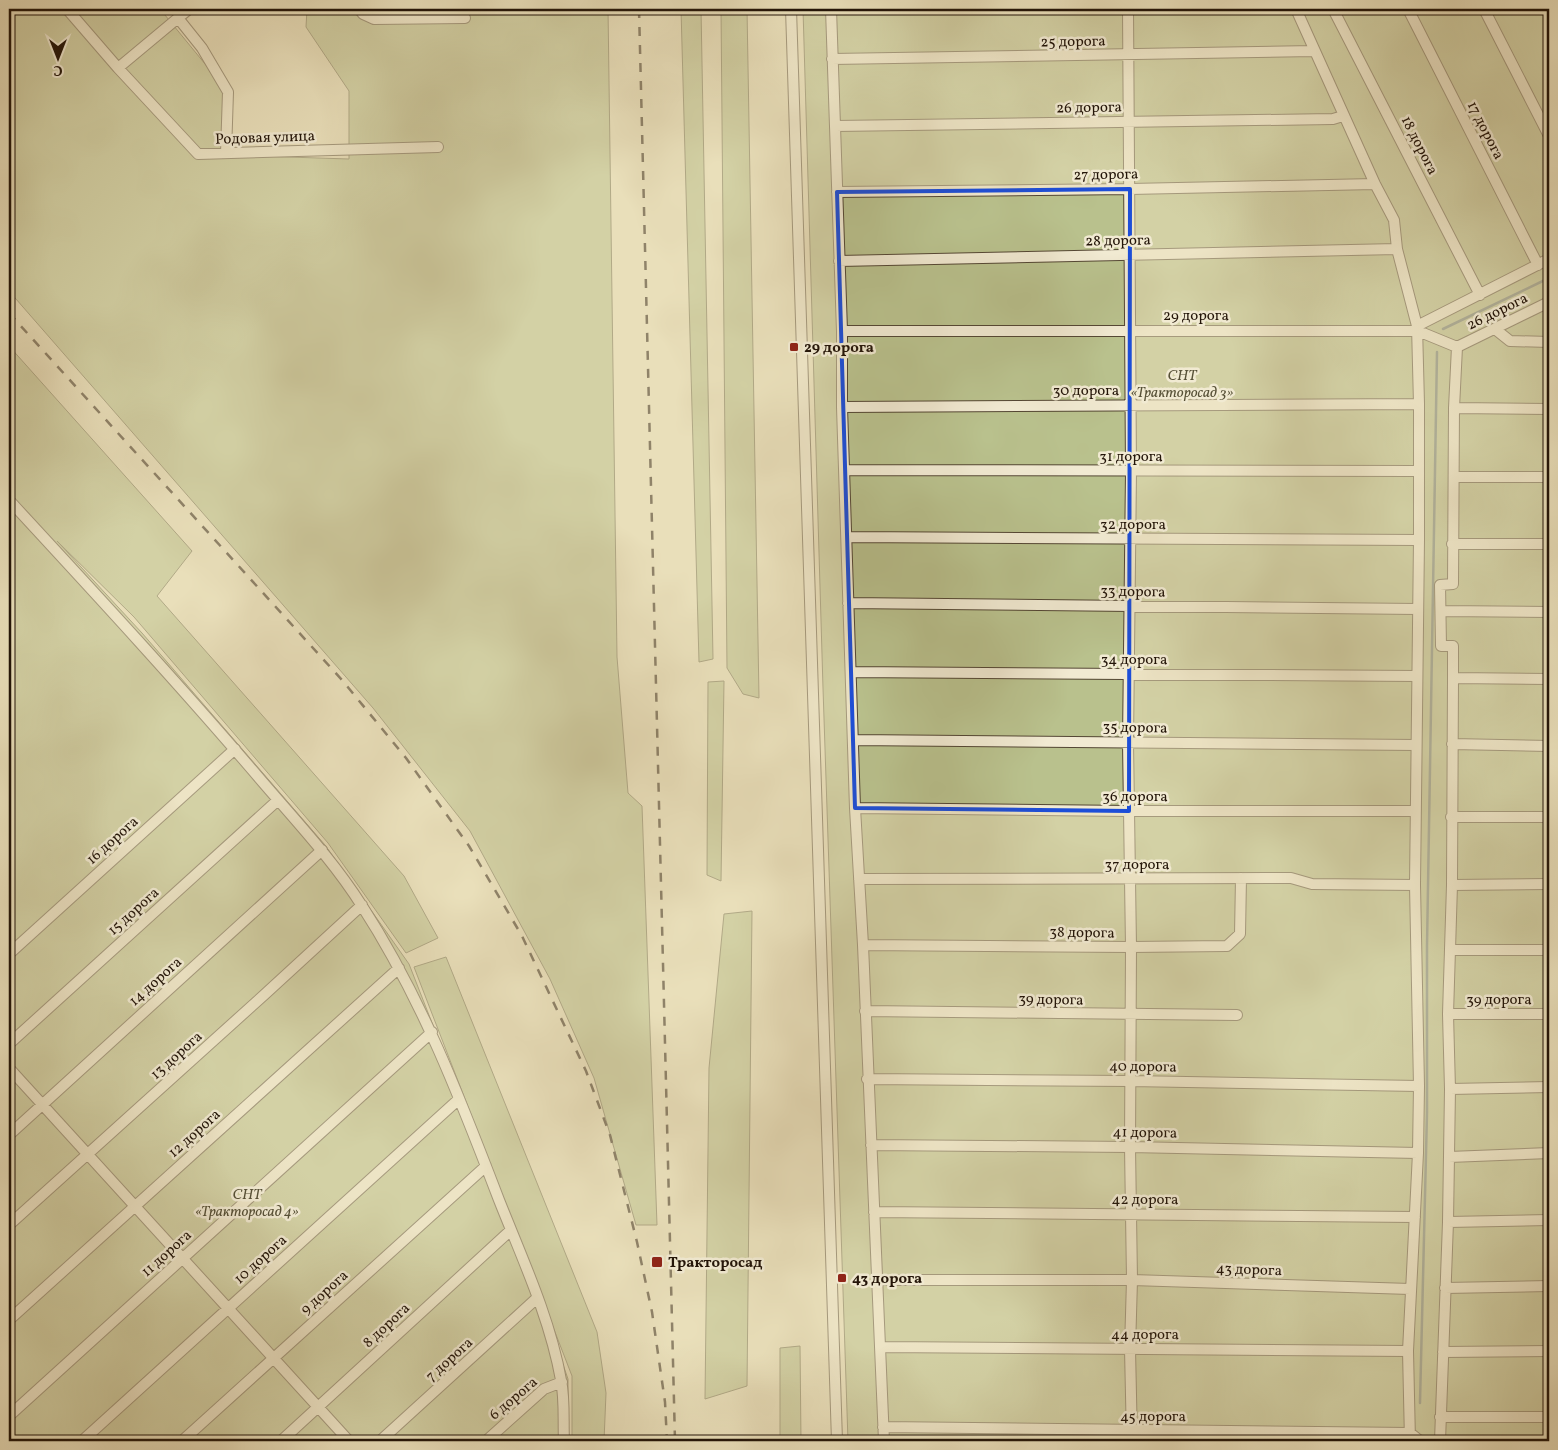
<svg xmlns="http://www.w3.org/2000/svg" width="1558" height="1450" font-family="Vollkorn,serif">
  <style>
    .green { fill: #b9c18d; stroke: #6e6a4a }
    .lines { fill: none; stroke-linecap: round; stroke-linejoin: round }
    .stream { stroke: #6b7872; stroke-width: 2.5 }
    .minor-casing { stroke: #544734; stroke-width: 12 }
    .minor { stroke: #f1ead2; stroke-width: 10 }
    .rail { stroke: #221408; stroke-width: 2.5; stroke-dasharray: 9 9; stroke-linecap: butt }
    .marked { fill: none; stroke: #1d4ed8; stroke-width: 4; stroke-linejoin: round }
    .poi-dot { fill: #8f2418; stroke: #f1ead2; stroke-width: 2 }
    .labels { text-anchor: middle; stroke-width: 5; stroke-linejoin: round; paint-order: stroke }
    .street-label { font-size: 15px; fill: #221408; stroke: #f1ead2 }
    .poi-label { font-size: 15px; font-weight: bold; fill: #221408; stroke: #f1ead2; text-anchor: start }
    .park-label { font-size: 15px; font-style: italic; fill: #575137; stroke: #f1ead2 }
  </style>
  <rect width="100%" height="100%" fill="#e9dfba"/>
  <filter id="stains"><feTurbulence type="fractalNoise" baseFrequency=".004" numOctaves="4"/><feColorMatrix values="0 0 0 0 .2 0 0 0 0 .09 0 0 0 0 .02 0 0 0 .5 -.17"/></filter>
  <radialGradient id="worn" r=".72"><stop offset=".6" stop-color="#630" stop-opacity="0"/><stop offset="1" stop-color="#630" stop-opacity=".3"/></radialGradient>
  <path class="green" d="M9,9H160L228,92L226,155L349,159V91L306,27L307,9H608L617,657L628,793L642,806L657,1225H636L594,1078L550,979L470,831L373,708L9,291Z
    M681,9H701L713,659L699,662Z
    M721,9H747L759,698L743,694L727,668Z
    M803,9H1549V1441H848L823,688Z
    M9,346L192,551L157,596L404,876L438,938L406,953L328,843L134,617L57,541L142,633L325,845L409,964L542,1304L568,1379V1441H9Z
    M724,681L721,881L707,875L708,682Z
    M752,911L747,1386L705,1399L709,1068L724,914Z
    M446,957L597,1332L606,1393L604,1441H572V1376L414,967Z
    M800,1346L801,1441H780V1348Z"/>
  <g class="lines">
    <path class="stream" d="M1443,329L1549,278
      M1420,1403L1427,1113V946L1437,352"/>
    <defs>
      <path id="minor" d="M67,9L118,68L198,154L438,147
        M189,9L178,18L202,48L228,92L226,153
        M359,9L363,14L374,19L465,18
        M791,9L837,1441
        M831,9L842,331V407L855,808L863,945L884,1441
        M1128,9L1131,471L1128,742L1131,947L1130,1147L1132,1280L1130,1349L1132,1441
        M1296,9L1375,184L1394,220L1397,249L1417,326
        M1333,9L1480,295
        M1408,9L1538,265
        M1484,9L1549,136
        M832,59L1314,51
        M118,68L178,18
        M835,126L1333,119L1343,116
        M837,192L1130,189L1375,184
        M839,261L1397,249
        M1495,329L1510,341L1549,342
        M842,331H1418L1457,347
        M1457,347L1549,302
        M842,407L1419,404
        M1454,408L1549,409
        M844,470L1418,471
        M1455,477H1549
        M9,500C94,592 179,684 260,779C295,820 333,860 362,906C421,997 460,1098 499,1200C522,1258 550,1318 561,1380C565,1400 563,1421 564,1441
        M847,537L1419,540
        M1452,544H1549
        M848,603L1418,609
        M1441,611L1549,612
        M851,672L1417,676
        M1453,678L1549,679
        M853,740L1416,745
        M1452,744L1549,746
        M855,808L1129,811H1415
        M1451,817H1549
        M859,879L1291,878L1312,884L1415,885
        M1452,885L1549,884
        M863,945L1131,947L1227,946L1240,934L1241,878
        M1450,950H1549
        M9,954L235,749
        M865,1011L1237,1015
        M1448,1014H1549
        M9,1044L278,800
        M9,1068L349,1441
        M867,1079L1130,1081L1419,1086
        M1450,1089L1549,1087
        M9,1135L322,850
        M871,1145L1130,1147L1418,1153
        M1449,1157L1549,1153
        M874,1212L1415,1217
        M1448,1222L1549,1220
        M9,1225L264,995L362,905
        M877,1280H1132L1410,1289
        M1445,1288L1549,1286
        M9,1320L399,968
        M881,1347L1408,1351
        M1443,1352L1549,1351
        M9,1416L432,1032
        M1440,1417H1549
        M883,1427L1410,1433L1420,1441
        M82,1441L459,1099
        M182,1441L486,1166
        M281,1441L511,1230
        M380,1441L537,1298
        M486,1441L544,1389L562,1382
        M1410,1441L1408,1351L1418,1153L1419,1086L1415,885L1419,540V404L1417,326L1549,259
        M1440,1441L1448,1222L1450,1089L1448,1014L1452,885L1453,678V646H1441L1440,585L1453,584L1454,408L1457,347"/>
    </defs>
    <use href="#minor" class="minor-casing"/>
    <use href="#minor" class="minor"/>
    <path class="rail" d="M639,9L675,1441
      M9,313L342,680L406,758L469,846L522,936L586,1071L610,1135L637,1242L652,1312L665,1402L667,1441"/>
  </g>
  <path d="M0 0H1558V1450H0ZM1130,189L1129,811L855,808L837,192Z" fill="#e9dfba" fill-opacity=".55" fill-rule="evenodd"/>
  <path class="marked" d="M1130,189L1129,811L855,808L837,192Z"/>
  <g class="poi-dot">
    <rect x="789" y="342" width="10" height="10" rx="2.5"/>
    <rect x="651" y="1256" width="12" height="12" rx="2.5"/>
    <rect x="837" y="1273" width="10" height="10" rx="2.5"/>
  </g>
  <g class="labels">
    <g class="street-label">
      <text transform="translate(1073 41) rotate(-1)" y="5">25 дорога</text>
      <text transform="translate(1089 107) rotate(-1)" y="5">26 дорога</text>
      <text transform="translate(1486 130) rotate(63)" y="5">17 дорога</text>
      <text transform="translate(265 137) rotate(-2)" y="5">Родовая улица</text>
      <text transform="translate(1420 145) rotate(63)" y="5">18 дорога</text>
      <text transform="translate(1106 174) rotate(-1)" y="5">27 дорога</text>
      <text transform="translate(1118 240) rotate(-1)" y="5">28 дорога</text>
      <text transform="translate(1497 311) rotate(-26)" y="5">26 дорога</text>
      <text x="1196" y="320">29 дорога</text>
      <text x="1086" y="395">30 дорога</text>
      <text x="1131" y="461">31 дорога</text>
      <text x="1133" y="529">32 дорога</text>
      <text transform="translate(1133 591) rotate(1)" y="5">33 дорога</text>
      <text x="1134" y="664">34 дорога</text>
      <text transform="translate(1135 727) rotate(1)" y="5">35 дорога</text>
      <text x="1135" y="801">36 дорога</text>
      <text transform="translate(112 840) rotate(-42)" y="5">16 дорога</text>
      <text x="1137" y="869">37 дорога</text>
      <text transform="translate(133 911) rotate(-42)" y="5">15 дорога</text>
      <text transform="translate(1082 932) rotate(1)" y="5">38 дорога</text>
      <text transform="translate(155 981) rotate(-42)" y="5">14 дорога</text>
      <text transform="translate(1051 999) rotate(1)" y="5">39 дорога</text>
      <text x="1499" y="1004">39 дорога</text>
      <text transform="translate(176 1055) rotate(-42)" y="5">13 дорога</text>
      <text transform="translate(1143 1066) rotate(1)" y="5">40 дорога</text>
      <text transform="translate(1145 1132) rotate(1)" y="5">41 дорога</text>
      <text transform="translate(194 1133) rotate(-42)" y="5">12 дорога</text>
      <text x="1145" y="1204">42 дорога</text>
      <text transform="translate(166 1253) rotate(-42)" y="5">11 дорога</text>
      <text transform="translate(260 1259) rotate(-42)" y="5">10 дорога</text>
      <text transform="translate(1249 1269) rotate(2)" y="5">43 дорога</text>
      <text transform="translate(324 1292) rotate(-42)" y="5">9 дорога</text>
      <text transform="translate(386 1325) rotate(-43)" y="5">8 дорога</text>
      <text x="1145" y="1339">44 дорога</text>
      <text transform="translate(449 1359) rotate(-42)" y="5">7 дорога</text>
      <text transform="translate(513 1398) rotate(-40)" y="5">6 дорога</text>
      <text x="1153" y="1421">45 дорога</text>
    </g>
    <g class="poi-label">
      <text x="804" y="352">29 дорога</text>
      <text x="668" y="1267">Тракторосад</text>
      <text x="852" y="1283">43 дорога</text>
    </g>
    <g class="park-label">
      <text x="1182" y="380">СНТ<tspan x="1182" dy="17">«Тракторосад 3»</tspan></text>
      <text x="247" y="1199">СНТ<tspan x="247" dy="17">«Тракторосад 4»</tspan></text>
    </g>
  </g>
  <rect width="1558" height="1450" fill="none" stroke="#e9dfba" stroke-width="30"/>
  <rect x="10" y="10" width="1538" height="1430" fill="none" stroke="#221408" stroke-width="2.5"/>
  <rect x="15" y="15" width="1528" height="1420" fill="none" stroke="#221408"/>
  <g transform="translate(58 58) rotate(180)" stroke="#f1ead2" stroke-width="4" paint-order="stroke">
  <path d="M0-4L9 19L0 12L-9 19Z" fill="#221408"/>
  <text y="-8" font-size="14" font-weight="bold" text-anchor="middle" fill="#221408">С</text>
  </g>
  <rect width="100%" height="100%" filter="url(#stains)"/>
  <rect width="100%" height="100%" fill="url(#worn)"/>
</svg>
